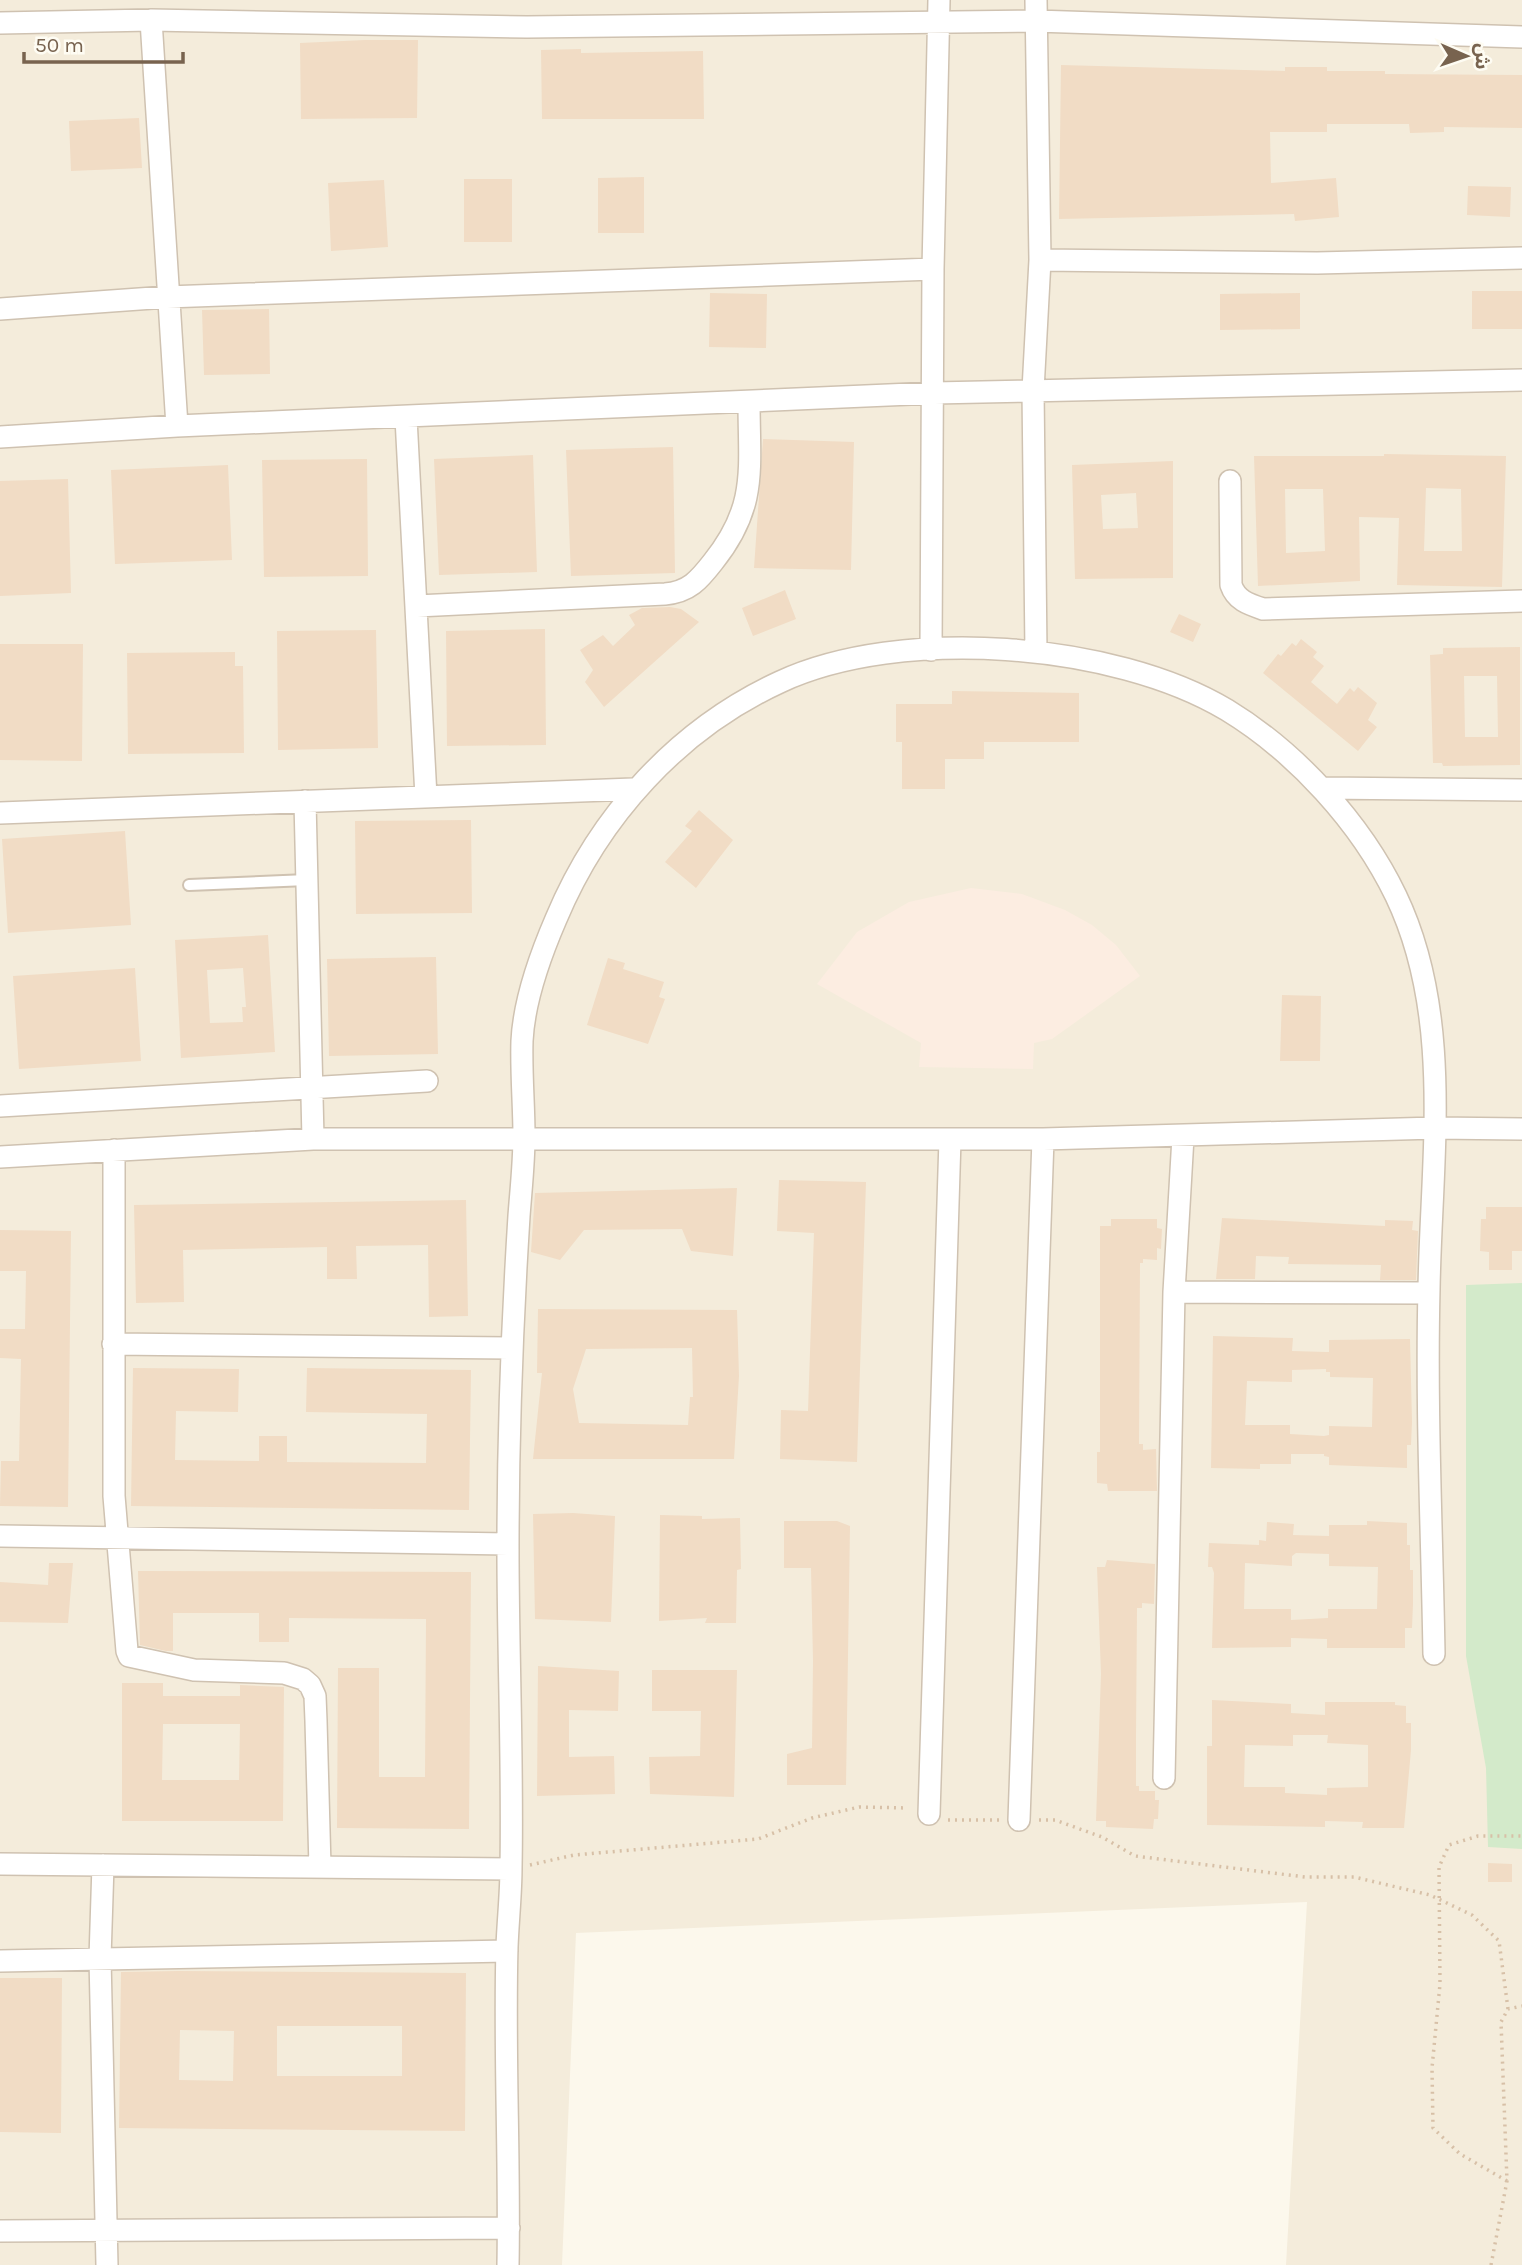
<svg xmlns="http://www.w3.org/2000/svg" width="1522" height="2265" font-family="Karla,'Noto Sans Arabic',sans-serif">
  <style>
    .residential { fill: #f4ecdb }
    .commercial { fill: #fcede1 }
    .green { fill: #d3eaca }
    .building { fill: #f1dcc5; fill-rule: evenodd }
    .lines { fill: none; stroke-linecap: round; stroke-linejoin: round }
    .lane-casing { stroke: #cfc2b1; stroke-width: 14 }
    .street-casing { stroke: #cfc2b1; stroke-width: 24 }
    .path { stroke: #d7c0a7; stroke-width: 3.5; stroke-dasharray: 2 5; stroke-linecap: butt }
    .lane { stroke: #fff; stroke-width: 10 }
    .street { stroke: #fff; stroke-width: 21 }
  </style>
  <rect width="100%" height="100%" fill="#fcf8ec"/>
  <path class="residential" d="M0,0H1522V2265H1286L1307,1902L576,1933L562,2265H0Z"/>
  <path class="commercial" d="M971,888L1022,894L1065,910L1092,925L1116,945L1140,976L1052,1039L1034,1043L1033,1069L919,1067L921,1043L817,984L857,932L909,902Z"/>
  <path class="green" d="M1522,1283V1849L1488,1847L1486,1768L1466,1656V1285Z"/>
  <path class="building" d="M365,40H418L417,118L301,119L300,43Z
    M581,49V53L703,51L704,119H542L541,50Z
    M1061,65L1285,71V67H1327V71H1385V74L1522,75V128L1444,127V132L1410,133L1409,124H1327V132H1270L1271,183L1336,178L1339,217L1295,221L1294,214L1059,219Z
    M139,118L142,168L71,171L69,121Z
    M644,177V233H598V178Z
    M464,179H512V242H464Z
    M384,180L388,247L331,251L328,183Z
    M1468,186L1511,187L1510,217L1467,215Z
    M1472,291H1522V329H1472Z
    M710,293L767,294L766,348L709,347Z
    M1300,293V329L1220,330V294Z
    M269,309L270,374L204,375L202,310Z
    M763,439L854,442L851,570L754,568Z
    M673,447L675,573L571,576L566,450Z
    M1384,454L1506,456L1502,587L1397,585L1399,518L1359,517L1360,581L1258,586L1254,456H1384ZM1426,488L1461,489L1462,551H1424ZM1285,489H1323L1325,551L1286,553Z
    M533,455L537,572L439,575L434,459Z
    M367,459L368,576L264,577L262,460Z
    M1173,461V578L1075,579L1072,465ZM1136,493L1138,528L1103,529L1101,495Z
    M228,465L232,560L115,564L111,470Z
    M68,479L71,593L0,596V481Z
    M785,590L796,619L753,636L742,608Z
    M670,607L681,609L699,622L604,707L585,682L593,670L580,650L603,635L613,646L635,625L629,615L642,608Z
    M1179,614L1201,624L1193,642L1170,632Z
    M545,629L546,745L447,746L446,631Z
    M376,630L378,748L278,750L277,631Z
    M1301,639L1317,652L1313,657L1324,666L1311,682L1337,704L1350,688L1354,692L1358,687L1377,703L1368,720L1377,727L1358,751L1263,673L1278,654L1281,656L1292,643L1296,646Z
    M0,644H83L82,761L0,760Z
    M1520,647V765L1443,766L1442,763H1433L1430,655L1443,654V648ZM1464,676H1497L1498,737H1465Z
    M235,652V666H243L244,753L128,754L127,653Z
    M952,691L1079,693V742H984V759H945V789H902V742H896V704H952Z
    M699,810L733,840L696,888L665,862L692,831L685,826Z
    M471,820L472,913L356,914L355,821Z
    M125,831L131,925L8,933L2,839Z
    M268,935L275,1052L181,1058L175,940ZM243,968L246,1007H242L243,1022L210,1023L207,970Z
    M436,957L438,1054L329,1056L327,959Z
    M608,958L625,963L623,969L664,982L659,997L665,999L648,1044L587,1025Z
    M135,968L141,1061L19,1069L13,976Z
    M1282,995L1321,996L1320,1061H1280Z
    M779,1180L866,1182L857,1462L780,1459L781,1410L808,1411L814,1233L777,1231Z
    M737,1188L733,1256L691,1251L682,1229L584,1230L560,1260L531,1252L535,1193Z
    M466,1200L468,1316L429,1317L428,1245L356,1246L357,1279H327V1247L183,1250L184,1302L136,1303L134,1205Z
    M1486,1207H1522V1251H1512V1270H1489V1252L1480,1251L1481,1219H1486Z
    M1222,1218L1385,1226V1220L1413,1221L1412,1230L1418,1231L1416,1280H1380L1381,1265L1288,1264L1289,1257L1256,1256L1255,1279H1216Z
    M1111,1219H1157V1228L1162,1229L1161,1249L1157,1248V1260L1143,1259V1263H1140L1139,1444H1143V1450L1156,1449L1157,1491H1108L1107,1484L1097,1483V1452H1100V1226H1111Z
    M0,1230L71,1231L68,1507L0,1506L1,1461H19L21,1359L0,1358V1329H25L26,1271H0Z
    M538,1309L737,1310L739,1376L734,1459H533L542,1373H537ZM692,1348L693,1397H690L688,1425L579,1423L573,1389L586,1349Z
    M1213,1336L1293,1338L1292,1351L1326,1352H1329V1340L1410,1339L1412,1422L1411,1445H1407V1468L1329,1465V1457L1324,1456V1454H1291V1464H1260V1469L1211,1468ZM1326,1369V1372H1330V1377L1373,1378L1372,1427L1329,1426V1435L1324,1436L1290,1434V1425H1245L1247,1381L1292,1382V1370Z
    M133,1368L239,1369L238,1412L176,1411L175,1460L259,1461V1436H287V1462L426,1463L427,1414L306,1412L307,1368L471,1370L469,1510L131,1506Z
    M573,1513L615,1516L611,1622L535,1619L533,1514Z
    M660,1515L702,1516V1519L740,1518L741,1569L737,1570L736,1623H705L707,1618L659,1621Z
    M784,1521H837L850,1526L846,1785H787V1754L812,1748L813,1661L811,1568H784Z
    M1367,1521L1407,1523V1545H1410V1570H1413V1604L1412,1628H1405V1648H1327V1639L1291,1638V1647L1212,1648L1214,1573L1212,1567H1208L1209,1543L1259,1545V1540L1266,1541L1267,1522L1294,1524L1293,1535L1329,1536V1525H1367ZM1296,1553L1329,1554V1566L1378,1567L1377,1609H1328V1618L1291,1620V1609H1244L1245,1563L1292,1566V1556Z
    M1107,1560L1155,1564L1154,1604L1142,1603V1608H1137L1136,1736V1786H1139V1791H1155V1800H1159L1158,1819H1154L1153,1829L1106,1827V1821H1096L1101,1674L1097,1567H1105Z
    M49,1563H73L68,1623L0,1622V1582L48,1585Z
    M138,1571L471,1572L469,1829L337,1828L338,1668H379V1777H425L426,1619L289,1618V1642H259V1613H173V1651H166L140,1645Z
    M538,1666L619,1671L618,1711L569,1710V1757L614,1756L615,1794L537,1796Z
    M652,1670H737L734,1797L650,1794L649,1757L700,1756L701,1711H652Z
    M122,1683H163V1696H240V1685L284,1687L283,1821H122ZM163,1724H240L239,1780H162Z
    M1212,1700L1291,1704V1713L1325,1715V1702H1395V1705L1406,1706V1723H1411V1750L1404,1828H1362L1363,1822L1325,1821V1827L1207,1825V1746H1212ZM1293,1735H1328L1327,1743L1368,1745V1787L1327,1788V1795L1285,1793V1787H1244L1245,1745L1293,1746Z
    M1488,1863L1512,1864V1882H1488Z
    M178,1971L466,1973L465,2131L119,2128L121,1972ZM277,2026H402V2076H277ZM180,2030L234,2031L233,2081L179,2080Z
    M0,1978H62L61,2133L0,2132Z"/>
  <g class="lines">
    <defs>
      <path id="lane" d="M189,885L307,880"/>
      <path id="street" d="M151,20L177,426
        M0,23L151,20L527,27L1036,21L1522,37
        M1040,260L1317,263L1522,258
        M0,309L167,297L933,269
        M406,418L426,797
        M0,437L177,426L934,393L1522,380
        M1230,481L1231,585C1236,600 1248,604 1263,609L1522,601
        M417,606L665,594C689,592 699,580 713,562C758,506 749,469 749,402
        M931,650L933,269L939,0
        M1036,652L1033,390L1040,260L1036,0
        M1323,788L1522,790
        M305,801L313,1139
        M0,813L633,789
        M0,1106L427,1081
        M114,1150V1496L127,1651L129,1656L194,1670L284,1673L303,1679L310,1685L315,1696L316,1721L320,1867
        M0,1157L313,1139H1043L1435,1128L1522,1129
        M1174,1292L1428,1293
        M113,1344L511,1348
        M0,1536L508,1544
        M1164,1778L1174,1292L1183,1137
        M929,1814L950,1139
        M1019,1820L1043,1139
        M0,1864L511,1869
        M103,1865L100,1958L107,2265
        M0,1961L507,1951
        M0,2231L509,2228
        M508,2265C510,2159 504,2053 507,1947C508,1920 511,1894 511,1867C513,1762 508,1655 508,1549C508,1438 512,1327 519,1216C521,1189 524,1163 524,1136C524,1105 521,1073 522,1041C524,1000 540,956 556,919C599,816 678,729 780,682C900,626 1114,642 1227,710C1296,752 1361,823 1396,896C1454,1017 1431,1160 1429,1289C1426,1410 1432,1533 1434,1654"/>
    </defs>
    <use href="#lane" class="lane-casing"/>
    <use href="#street" class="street-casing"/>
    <path class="path" d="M948,1820H1000
      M1039,1820H1055L1102,1837L1135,1856L1305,1877H1354L1430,1895L1472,1915L1499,1941L1508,2009
      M530,1865L574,1855L758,1839L812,1818L859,1807L907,1808
      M1507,2181L1460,2154L1433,2128L1432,2068L1440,1984L1439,1867L1449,1845L1478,1836H1522
      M1491,2265L1507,2181L1501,2022L1508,2009L1522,2006"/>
    <use href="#lane" class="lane"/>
    <use href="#street" class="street"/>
  </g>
  <g transform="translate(1466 56) rotate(92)" stroke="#fefcf3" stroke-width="5" paint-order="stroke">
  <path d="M0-5L12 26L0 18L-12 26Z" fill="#78634f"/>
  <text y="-10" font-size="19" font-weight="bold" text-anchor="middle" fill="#78634f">ش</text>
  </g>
  <path d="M24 52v10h159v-10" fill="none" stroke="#78634f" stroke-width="3.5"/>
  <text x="35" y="52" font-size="21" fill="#78634f" stroke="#fefcf3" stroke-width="5" paint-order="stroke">50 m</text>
</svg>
